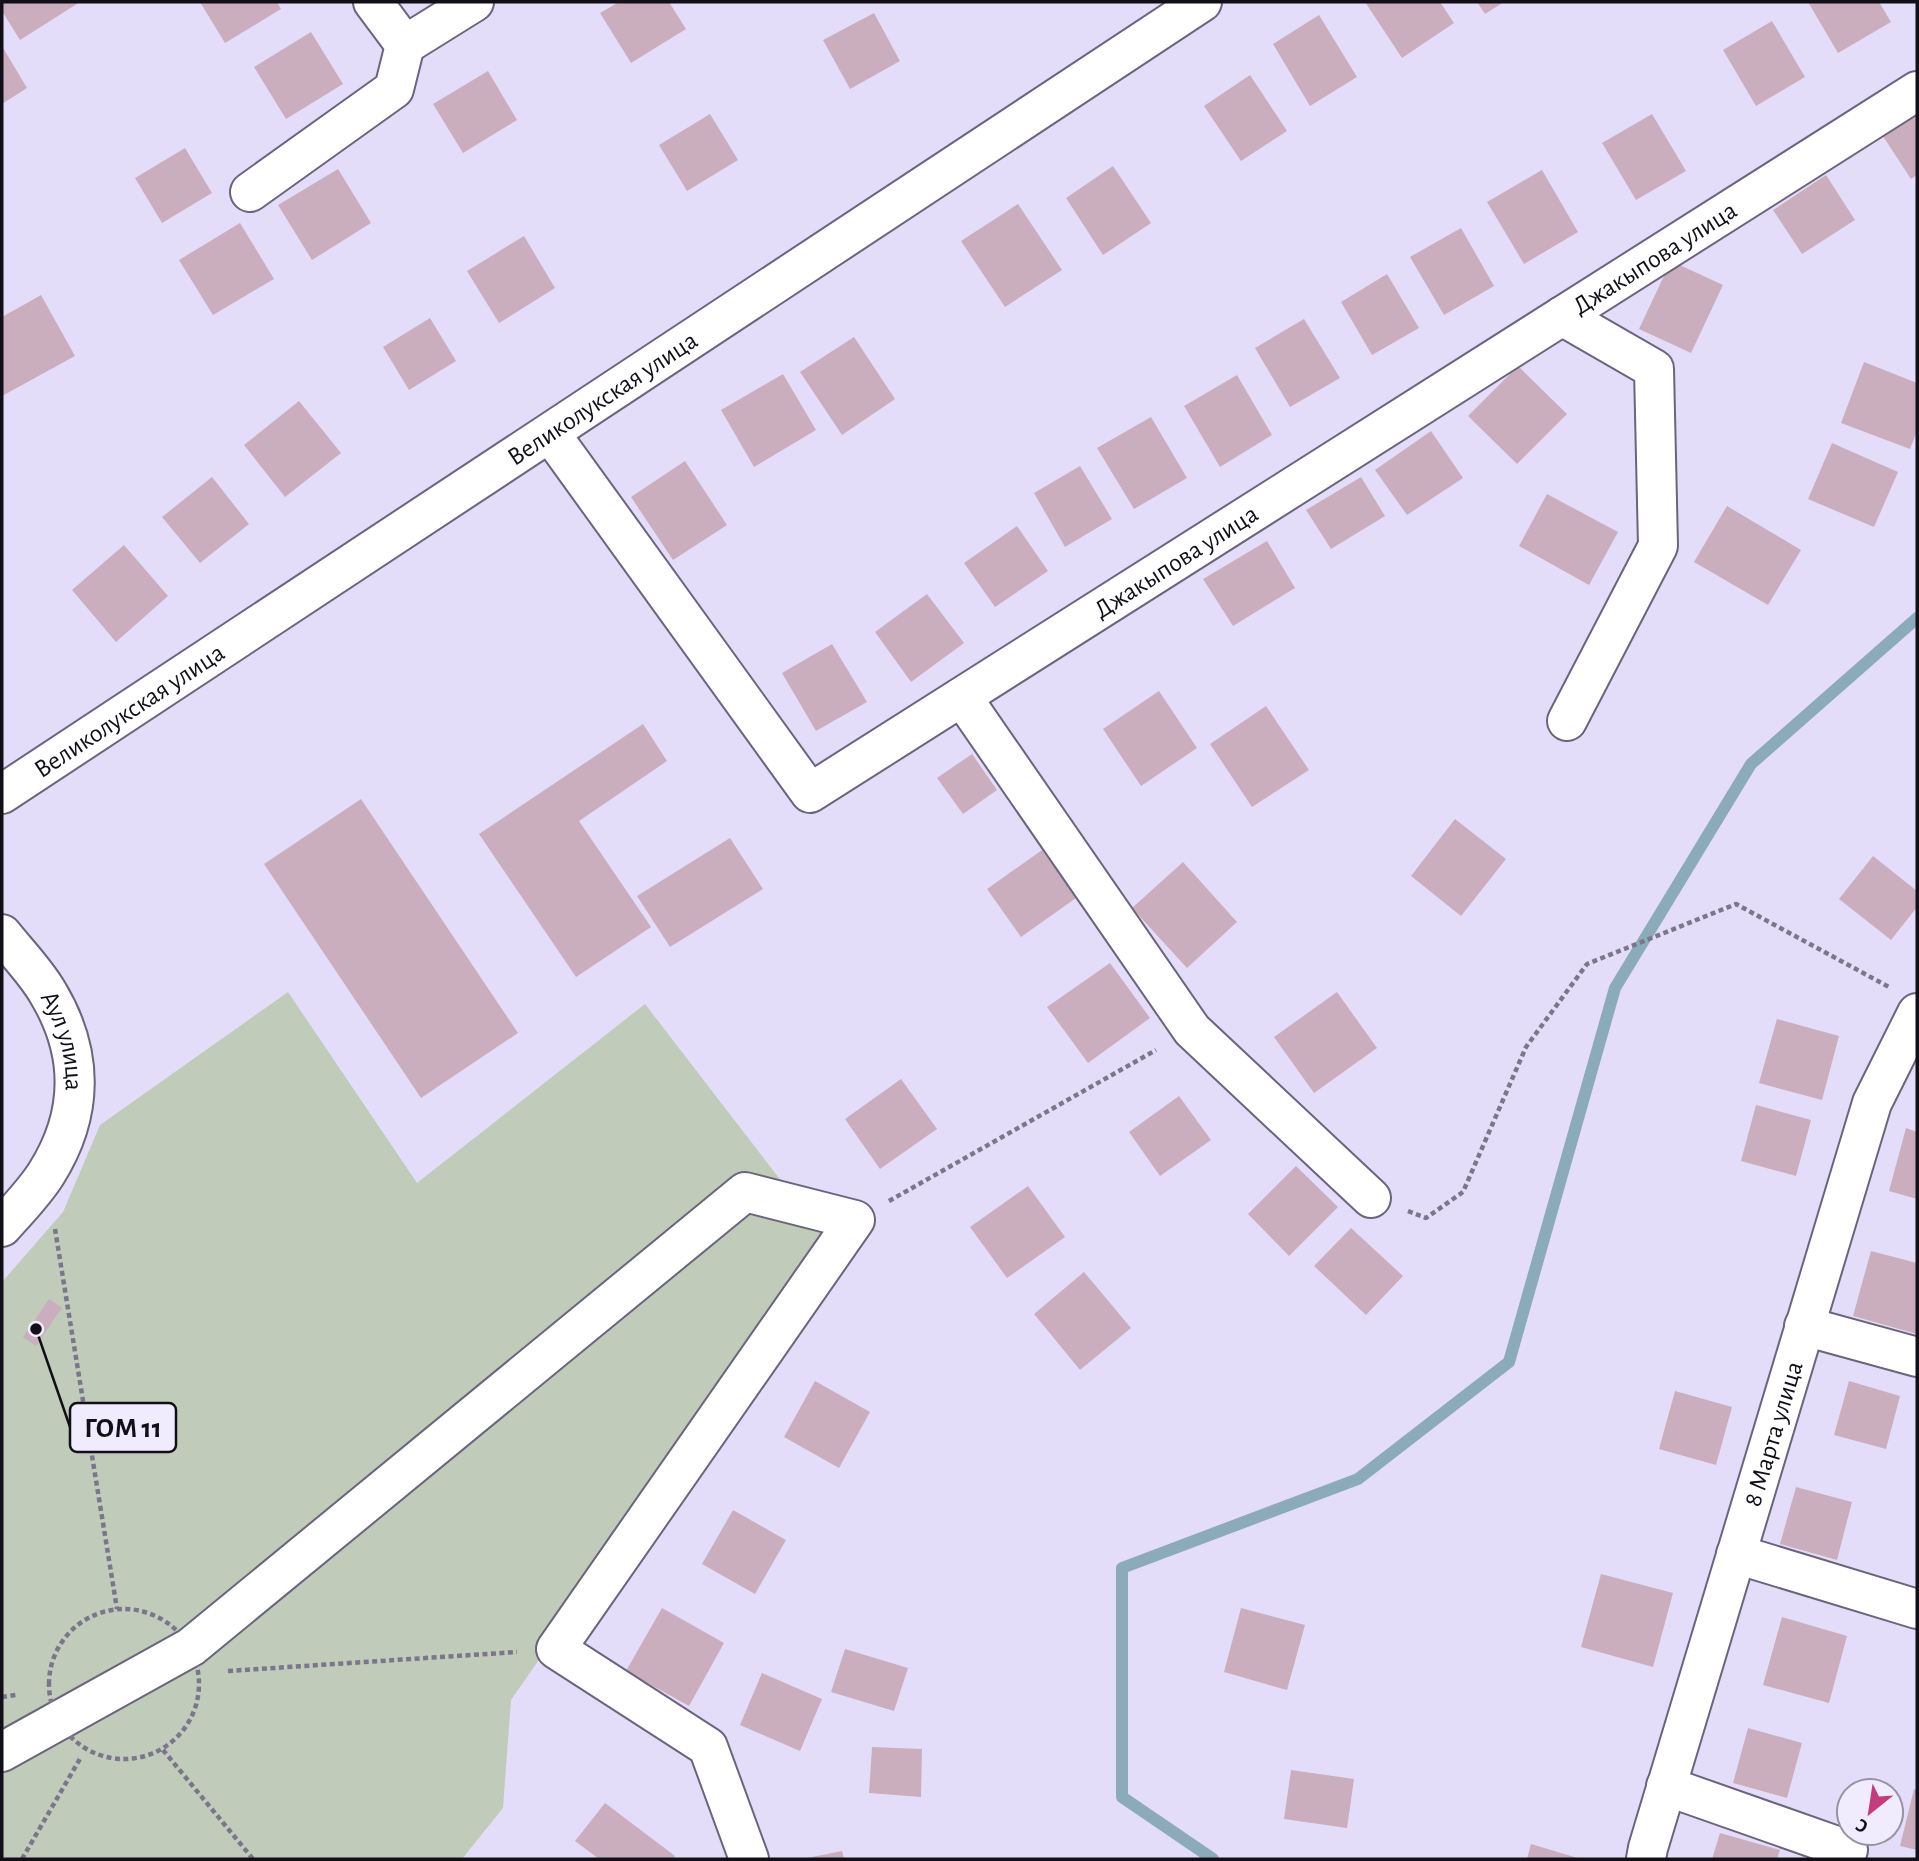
<svg xmlns="http://www.w3.org/2000/svg" width="1919" height="1861" font-family="'Alegreya Sans',sans-serif">
  <style>
    .green { fill: #c0ccb9 }
    .lines { fill: none; stroke-linecap: round; stroke-linejoin: round }
    .stream { stroke: #8cabba; stroke-width: 12 }
    .building { fill: #caaebe }
    .minor-casing { stroke: #6b647d; stroke-width: 42 }
    .major-casing { stroke: #6b647d; stroke-width: 42 }
    .path { stroke: #7b7689; stroke-width: 4.5; stroke-dasharray: 5 3.5; stroke-linecap: butt }
    .minor { stroke: #fff; stroke-width: 38 }
    .major { stroke: #fff; stroke-width: 38 }
    .labels { text-anchor: middle; stroke-width: 5; stroke-linejoin: round; paint-order: stroke }
    .street-label { font-size: 26px; fill: #120f19; stroke: #f0ecfd }
    .leader { fill: none; stroke: #120f19; stroke-width: 2.5 }
    .callout-dot { fill: #120f19; stroke: #f0ecfd; stroke-width: 2.5 }
    .callout { fill: #f0ecfd; stroke: #120f19; stroke-width: 2.5 }
    .callout-label { font-size: 28px; text-anchor: middle; font-weight: bold; fill: #120f19 }
  </style>
  <rect width="100%" height="100%" fill="#e4ddf9"/>
  <path class="green" d="M288,992L417,1183L645,1004L829,1243L511,1700L503,1808L462,1859H2V1282L63,1212L100,1125Z"/>
  <g class="lines">
    <path class="stream" d="M1213,1859L1122,1797V1568L1358,1479L1509,1362L1615,988L1751,764L1917,618"/>
  </g>
  <path class="building" d="M2,2H80L20,40L2,11Z
    M200,2H277L281,9L225,43Z
    M619,2H669L686,29L631,63L600,13Z
    M1365,2H1440L1454,23L1402,58Z
    M1477,2H1504L1485,14Z
    M1808,2H1879L1891,22L1838,53Z
    M874,13L900,61L850,89L823,40Z
    M1319,15L1357,77L1310,106L1273,44Z
    M1772,21L1805,77L1756,106L1723,50Z
    M311,32L343,84L286,119L254,67Z
    M2,46L27,88L2,104Z
    M488,71L517,120L463,153L433,104Z
    M1250,75L1287,131L1241,161L1204,106Z
    M1917,101V175L1911,179L1877,127Z
    M710,114L738,160L687,191L659,145Z
    M1652,114L1686,171L1636,200L1602,143Z
    M185,148L212,193L162,223L135,178Z
    M1113,166L1151,223L1103,255L1066,198Z
    M338,169L371,223L312,260L278,205Z
    M1542,170L1578,232L1524,264L1487,202Z
    M1826,175L1855,220L1802,254L1773,210Z
    M1018,204L1062,270L1005,307L961,241Z
    M240,223L274,279L213,315L179,260Z
    M1461,228L1494,286L1444,315L1410,257Z
    M524,236L555,288L499,323L467,271Z
    M1671,261L1723,285L1691,353L1639,329Z
    M1387,274L1419,328L1372,355L1341,302Z
    M41,295L75,356L2,396V317Z
    M430,318L456,361L409,390L383,347Z
    M1304,319L1340,378L1290,407L1255,348Z
    M854,337L895,399L842,435L800,372Z
    M1864,362L1917,383V431L1910,449L1841,423Z
    M1518,366L1567,414L1517,464L1468,416Z
    M783,374L816,430L754,467L721,410Z
    M1237,375L1272,435L1220,467L1184,406Z
    M299,401L341,453L285,497L244,445Z
    M1151,417L1187,478L1134,509L1097,448Z
    M1431,431L1463,478L1407,515L1375,470Z
    M1832,443L1898,472L1874,527L1808,499Z
    M685,461L727,525L673,560L631,497Z
    M1080,466L1112,519L1065,547L1034,493Z
    M212,477L249,524L200,563L162,517Z
    M1361,477L1385,516L1331,549L1306,510Z
    M1547,494L1618,532L1589,585L1519,546Z
    M1727,506L1801,550L1768,605L1694,562Z
    M1017,526L1048,571L995,607L964,563Z
    M1267,541L1295,588L1233,626L1203,579Z
    M124,545L168,596L116,642L72,590Z
    M927,594L964,643L911,682L875,632Z
    M832,644L867,702L816,731L782,673Z
    M1159,691L1197,748L1141,786L1103,729Z
    M1266,706L1309,770L1252,807L1210,744Z
    M643,724L667,761L579,821L651,927L576,977L479,834Z
    M972,754L997,790L963,814L937,778Z
    M361,799L518,1033L421,1098L264,864Z
    M1455,819L1506,859L1461,916L1411,876Z
    M730,838L763,889L670,947L637,896Z
    M1042,850L1076,898L1021,937L987,889Z
    M1873,856L1917,891V907L1891,940L1839,899Z
    M1183,862L1237,922L1187,968L1132,908Z
    M1110,963L1150,1018L1088,1063L1047,1007Z
    M1337,992L1377,1048L1314,1093L1274,1037Z
    M1777,1019L1839,1036L1822,1100L1759,1083Z
    M901,1079L937,1129L880,1169L845,1119Z
    M1179,1096L1211,1140L1160,1176L1129,1132Z
    M1756,1105L1811,1120L1796,1176L1741,1161Z
    M1906,1128L1917,1132V1199L1889,1191Z
    M1296,1166L1338,1207L1289,1256L1248,1214Z
    M1028,1186L1065,1237L1007,1278L970,1227Z
    M1351,1228L1403,1276L1366,1315L1314,1266Z
    M1871,1251L1917,1263V1334L1853,1316Z
    M1084,1272L1131,1328L1080,1370L1034,1314Z
    M49,1299L62,1308L36,1346L23,1337Z
    M815,1381L870,1412L839,1468L784,1437Z
    M1849,1381L1900,1396L1886,1449L1834,1435Z
    M1675,1391L1732,1407L1716,1465L1659,1449Z
    M1796,1487L1852,1502L1837,1560L1780,1544Z
    M733,1510L786,1540L755,1594L702,1564Z
    M1601,1574L1673,1593L1653,1667L1581,1647Z
    M662,1608L724,1643L689,1706L626,1671Z
    M1241,1608L1305,1625L1287,1690L1224,1672Z
    M1782,1617L1847,1636L1829,1703L1763,1685Z
    M845,1649L908,1668L894,1711L831,1692Z
    M762,1673L822,1699L800,1751L740,1725Z
    M1748,1728L1802,1743L1787,1798L1733,1783Z
    M872,1747L922,1749L921,1797L869,1793Z
    M1291,1770L1354,1779L1347,1828L1284,1819Z
    M1914,1789L1917,1790V1850L1900,1846Z
    M605,1803L675,1856L673,1859H599L575,1841Z
    M1720,1833L1780,1850L1777,1859H1712Z
    M1531,1844L1581,1859H1527Z
    M842,1851L844,1859H807V1858Z"/>
  <g class="lines">
    <defs>
      <g id="minor">
        <path d="M373,2L405,45L474,2"/>
        <path d="M250,192L394,89L405,45"/>
        <path d="M1562,316L1654,369L1658,546L1567,721"/>
        <path id="s1" d="M550,433L810,793L1917,91"/>
        <path d="M962,697L1192,1030L1371,1198"/>
        <path id="s2" d="M2,794L1202,2"/>
        <path d="M1804,1326L1917,1357"/>
        <path d="M1736,1554L1917,1609"/>
        <path d="M2,1752L191,1647L745,1192L855,1220L556,1649L708,1747L749,1859"/>
        <path d="M1666,1786L1848,1850"/>
        <path id="s3" d="M1646,1859L1648,1848L1872,1103L1917,1013"/>
      </g>
      <g id="major">
        <path id="s4" d="M2,934C17,953 36,972 48,993C84,1053 84,1114 46,1174C34,1193 17,1210 2,1227"/>
      </g>
    </defs>
    <use href="#minor" class="minor-casing"/>
    <use href="#major" class="major-casing"/>
    <path class="path" d="M889,1201L1156,1050
      M1408,1211L1426,1218L1463,1192L1526,1047L1587,964L1736,904L1889,987
      M55,1229L117,1609
      M49 1684a75 75 0 1 1 150 0a75 75 0 1 1-150 0Z
      M228,1671L517,1652
      M2,1697L16,1695
      M163,1750L253,1859
      M22,1859L81,1757"/>
    <use href="#minor" class="minor"/>
    <use href="#major" class="major"/>
  </g>
  <g class="labels">
    <g class="street-label">
      <text dy="9" stroke="none"><textPath href="#s1" startOffset="1444">Джакыпова улица</textPath></text>
      <text dy="9" stroke="none"><textPath href="#s2" startOffset="719">Великолукская улица</textPath></text>
      <text dy="9" stroke="none"><textPath href="#s1" startOffset="877">Джакыпова улица</textPath></text>
      <text dy="9" stroke="none"><textPath href="#s2" startOffset="152">Великолукская улица</textPath></text>
      <text dy="9" stroke="none"><textPath href="#s4" startOffset="126">Аул улица</textPath></text>
      <text dy="9" stroke="none"><textPath href="#s3" startOffset="444">8 Марта улица</textPath></text>
    </g>
  </g>
  <path class="leader" d="M36 1329L70 1427"/>
  <circle class="callout-dot" cx="36" cy="1329" r="7"/>
  <rect class="callout" x="70" y="1403" width="106" height="49" rx="7"/>
  <g class="callout-label">
    <text x="123" y="1437">ГОМ 11</text>
  </g>
  <rect width="1919" height="1861" fill="none" stroke="#120f19" stroke-width="7"/>
  <g transform="translate(1870 1812) rotate(210)"><circle r="33" fill="#f0ecfd" stroke="#9794a2" stroke-width="2"/>
  <path d="M0-5L12 26L0 18L-12 26Z" fill="#c33c7d"/>
  <text y="-10" font-size="19" font-weight="bold" text-anchor="middle" fill="#120f19">С</text>
  </g>
</svg>
